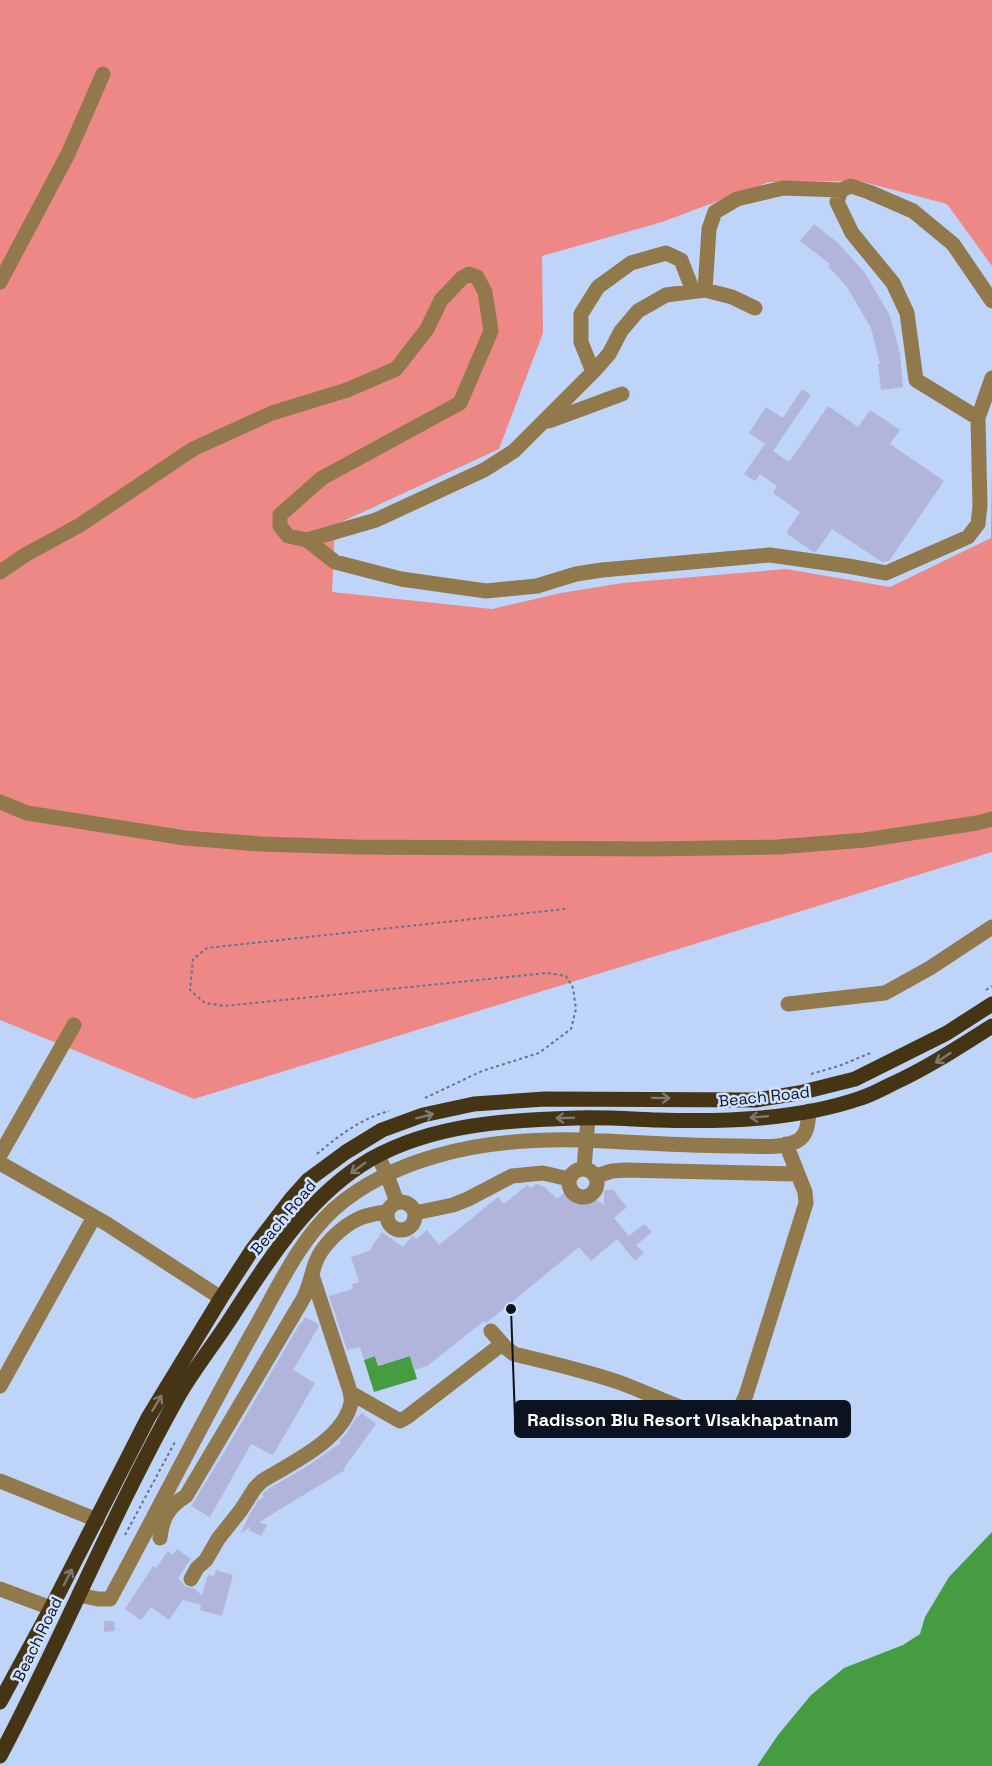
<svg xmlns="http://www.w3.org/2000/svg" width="992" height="1766" font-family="'Space Grotesk',sans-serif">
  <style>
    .green { fill: #ee8886 }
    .water { fill: #469c40 }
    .building { fill: #b1b4db }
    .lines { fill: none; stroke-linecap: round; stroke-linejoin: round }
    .path { stroke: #64728b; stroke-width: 2; stroke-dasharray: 3 3; stroke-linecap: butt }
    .minor { stroke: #91794b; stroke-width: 15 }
    .major { stroke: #453515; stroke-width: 15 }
    .oneway { stroke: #7d7a73 }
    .labels { text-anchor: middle; stroke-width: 5; stroke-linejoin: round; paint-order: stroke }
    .street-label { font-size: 16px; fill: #0c1320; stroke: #d0e1ff }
    .leader { fill: none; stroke: #0c1320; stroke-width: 2 }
    .callout-dot { fill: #0c1320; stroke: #d0e1ff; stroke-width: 2 }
    .callout { fill: #0c1320; stroke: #0c1320; stroke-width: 2 }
    .callout-label { font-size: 18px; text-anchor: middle; font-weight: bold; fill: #fff }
  </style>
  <rect width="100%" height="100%" fill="#bfd4f9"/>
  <path class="green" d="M0,0H992V266L947,204L860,181L769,182L662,222L542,256L543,333L499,449L335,525L332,592L492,609L561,593L622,583L786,569L890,587L991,538L992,467V852L194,1099L0,1020Z"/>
  <path class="water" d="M375,1356L378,1366L410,1356L417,1379L374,1392L364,1360Z
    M992,1532V1766H757L778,1735L811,1695L844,1668L903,1645L920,1634L925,1617L949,1577Z"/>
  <path class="building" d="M814,224L838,243L865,273L890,316L900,353L903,387L881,390L878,364H880L871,328L847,287L828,266L830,264L800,241Z
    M802,389L811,395L773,451L789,462L828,406L858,427L870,410L900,430L890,444L944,481L889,561L882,562L832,529L816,552L812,551L786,533L800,512L773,493L777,486L760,474L755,481L744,474L765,444L749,433L766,407L783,418Z
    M536,1184L545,1187L557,1199L564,1193L574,1203L579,1204L587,1202L594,1198L604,1205V1190H613L627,1207L614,1218L629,1236L644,1224L652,1232L636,1245L644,1253L635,1261L617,1239L591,1261L579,1247L486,1323L484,1321L427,1366L414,1370L410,1356L378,1366L375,1356L364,1360L360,1347L347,1350L329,1296L353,1289L352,1284L359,1282L351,1257L369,1251L382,1232L403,1247L413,1235L416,1239L427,1230L439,1245L498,1197L504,1204L527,1185L531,1188Z
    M305,1317L318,1324L319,1326L293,1370L315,1383L273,1455L251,1444L210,1517L191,1506L222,1456L301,1322L302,1323Z
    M362,1413L376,1424L344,1468L345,1470L259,1522L267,1525L261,1536L249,1530L251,1526L240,1534L251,1512L258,1501L264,1497L262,1494L268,1489L306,1467L341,1443L339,1441L346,1434L357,1416L358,1417Z
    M177,1549L191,1559L178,1578L186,1587L193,1588L202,1595L208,1575L214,1576L216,1570L233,1575L222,1616L200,1610L201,1605L183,1600L169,1620L151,1607L141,1620L125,1609L153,1566L156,1568L168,1551L173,1555Z
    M104,1621H114L115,1631L104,1632Z"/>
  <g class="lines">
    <path class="path" d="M986,990L992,986
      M811,1074L839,1066L873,1052
      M425,1098L482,1071L539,1053L571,1029L576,1009L573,988L566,976L547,973L224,1006L205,1003L190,990L193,959L207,948L565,909
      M317,1154C338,1136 362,1118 389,1111
      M125,1535L176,1440"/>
    <path class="minor" d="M841,190L837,202L852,233L893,283L907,313L916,380L978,418
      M0,282L68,154L103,74
      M705,290L709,229L715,212L737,199L783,188L841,190L851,186L869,192L913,211L953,244L992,301
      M593,372L581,342V314L598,287L631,263L666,253L681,260L693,291
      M549,421L622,394
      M307,540L335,562L401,579L486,591L537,586L576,574L602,570L770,555L848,566L886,573L968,537L978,524L980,506L978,418L992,378
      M0,572L25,555L80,525L193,449L272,413L347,390L396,369L427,329L441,300L462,278L469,274L477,277L485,292L491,331L460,403L322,478L280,515V526L288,536L307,540L376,520L484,470L514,451L593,372L609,354L621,331L638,311L666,295L705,290L732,297L755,308
      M0,802L27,813L185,838L261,844L356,847L649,849L778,847L865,840L977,823L992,819
      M788,1004L885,993L930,968L992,927
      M0,1155L74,1025
      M378,1156L387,1175L397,1202
      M0,1163L107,1224L221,1298
      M569 1183a14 14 0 1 1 28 0a14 14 0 1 1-28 0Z
      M584,1169L588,1118
      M596,1176L612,1171L625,1170L798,1174
      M387 1216a14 14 0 1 1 28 0a14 14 0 1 1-28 0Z
      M415,1213L453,1205L468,1199L512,1176L543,1173L569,1179
      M491,1331L505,1347L514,1354C550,1363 586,1371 621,1383C651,1394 680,1410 711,1417C721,1419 729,1417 738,1413L746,1395L806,1203L805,1192L786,1144
      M0,1386L94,1217
      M351,1393L400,1421L407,1417L502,1344
      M0,1481L97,1520
      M160,1538C162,1518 169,1506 186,1496L303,1299C309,1288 311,1276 315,1264C321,1246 342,1226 360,1218C368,1215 378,1213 387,1212
      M191,1579L197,1568L206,1560L218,1539L241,1510L255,1488L262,1481C291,1463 343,1440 351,1403C352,1397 350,1391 348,1385L312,1275
      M0,1589L51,1608
      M79,1595L98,1599H110C158,1510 204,1419 254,1330C278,1288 298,1242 334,1209C362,1184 400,1166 436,1156C490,1140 549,1138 604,1141C650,1143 695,1146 740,1146C758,1146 781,1149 797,1141C808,1135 808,1122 809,1111"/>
    <path class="major" d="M0,1702L51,1608L148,1418L221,1298L252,1250L291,1199L308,1180L346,1152L382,1130L423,1115L474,1104L545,1099L756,1100L799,1093L855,1079L947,1033L992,1004
      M0,1756C63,1637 113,1512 179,1395C196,1366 218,1339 236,1310C273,1253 311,1194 371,1159C433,1124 507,1120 576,1118C604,1117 631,1119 658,1120C725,1122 797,1120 861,1098C871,1095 882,1089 892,1084C927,1068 959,1047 992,1026"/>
  </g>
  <defs><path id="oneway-shaft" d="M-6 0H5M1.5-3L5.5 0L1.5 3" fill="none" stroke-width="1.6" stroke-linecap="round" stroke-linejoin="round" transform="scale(1.5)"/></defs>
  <g class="oneway">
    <use href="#oneway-shaft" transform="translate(943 1058) rotate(147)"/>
    <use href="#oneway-shaft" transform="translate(661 1098) rotate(1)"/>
    <use href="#oneway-shaft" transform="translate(425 1116) rotate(-15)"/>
    <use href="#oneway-shaft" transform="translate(759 1117) rotate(175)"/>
    <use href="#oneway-shaft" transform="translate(565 1118) rotate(178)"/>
    <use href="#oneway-shaft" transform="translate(358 1168) rotate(144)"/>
    <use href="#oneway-shaft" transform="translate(157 1403) rotate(-59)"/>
    <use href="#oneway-shaft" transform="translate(68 1577) rotate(-63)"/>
  </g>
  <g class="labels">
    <g class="street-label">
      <text transform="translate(764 1096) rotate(-6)" y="6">Beach Road</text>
      <text transform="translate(283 1217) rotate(-50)" y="6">Beach Road</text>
      <text transform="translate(37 1639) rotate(-64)" y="6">Beach Road</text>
    </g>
  </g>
  <path class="leader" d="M511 1309L515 1419"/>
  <circle class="callout-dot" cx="511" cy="1309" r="6"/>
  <rect class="callout" x="515" y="1401" width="335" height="36" rx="6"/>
  <g class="callout-label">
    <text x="683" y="1426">Radisson Blu Resort Visakhapatnam</text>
  </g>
</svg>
